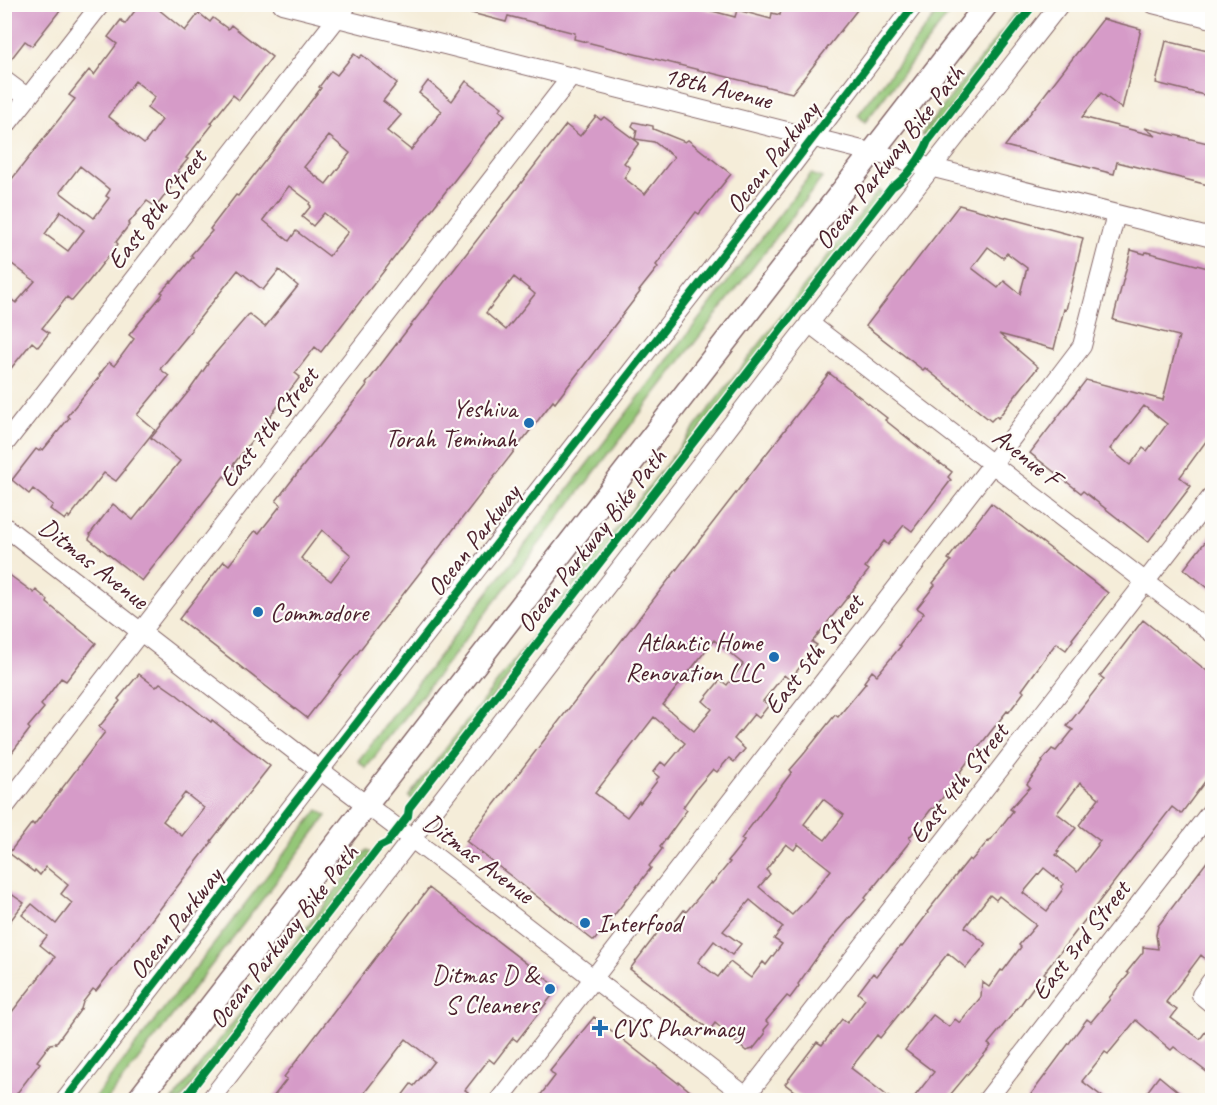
<svg xmlns="http://www.w3.org/2000/svg" width="1217" height="1105" font-family="Caveat,sans-serif">
  <style>
    .green { fill: #94c778; stroke: #6f7352; stroke-width: 1.5 }
    .building { fill: #d69bc8; fill-rule: evenodd }
    .lines { fill: none; stroke-linecap: round; stroke-linejoin: round }
    .minor-casing { stroke: #866768; stroke-width: 20 }
    .major-casing { stroke: #866768; stroke-width: 25 }
    .minor { stroke: #fff; stroke-width: 18 }
    .major { stroke: #fff; stroke-width: 22 }
    .cycleway-casing { stroke: #fdfcf7; stroke-width: 11 }
    .cycleway { stroke: #00873e; stroke-width: 8 }
    .poi-dot { fill: #1f6fb2; stroke: #fdfcf7; stroke-width: 2 }
    .labels { text-anchor: middle; stroke-width: 4.5; stroke-linejoin: round; paint-order: stroke }
    .street-label { font-size: 26px; fill: #4a1f2b; stroke: #fdfcf7 }
    .poi-label { font-size: 26px; fill: #4a1f2b; stroke: #fdfcf7; text-anchor: end }
  </style>
  <rect width="100%" height="100%" fill="#fdfcf7"/>
  <filter id="ink" filterUnits="userSpaceOnUse"><feTurbulence type="fractalNoise" baseFrequency=".0167" numOctaves="2"/><feDisplacementMap in="SourceGraphic" scale="12" xChannelSelector="R" yChannelSelector="G"/><feConvolveMatrix kernelMatrix="1 2 1 2 8 2 1 2 1" color-interpolation-filters="sRGB"/></filter>
  <filter id="wash" filterUnits="userSpaceOnUse"><feTurbulence type="fractalNoise" baseFrequency=".008" numOctaves="4" result="noise"/><feDisplacementMap in="SourceGraphic" scale="24" xChannelSelector="R" yChannelSelector="G"/><feGaussianBlur stdDeviation="1.35" result="paint"/><feColorMatrix in="noise" values="0 0 0 0 0 0 0 0 0 0 0 0 0 0 0 0 0 1.4 0 .05"/><feComposite in="paint" operator="in"/></filter>
  <g filter="url(#wash)">
    <rect width="100%" height="100%" fill="#f5edd9"/>
    <path class="green" d="M944,4L956,5L865,122L858,115Z
      M1022,5H1030L929,137L921,135Z
      M811,174L822,178L366,768L358,761Z
      M879,190L883,194L413,800L409,796Z
      M318,810L327,816L107,1100H93Z
      M367,850L372,854L181,1100H173Z"/>
    <g id="blocks">
      <path class="building" d="M4,4H65L32,46L25,41L4,68Z
        M140,4H152L185,31L199,13L210,22L213,18L228,29L231,25L272,57L239,100L233,95L211,123L213,124L186,158L188,159L178,171L181,174L156,207L147,201L128,224L129,225L116,242L118,244L89,281L72,301L67,297L42,328L49,333L38,347L32,342L4,377V294L16,303L35,281L4,258V189L75,99L69,95L89,70L94,75L117,44L108,37L121,20L125,24ZM135,81L155,97L147,108L162,120L144,144L108,116ZM80,166L110,190L106,196L109,198L94,218L60,192ZM61,211L84,230L68,251L45,234Z
        M456,4H686L735,17L737,10L771,19L772,13L780,15L783,4H850L857,10L792,93L574,39L575,33L508,16L506,22L456,9Z
        M1103,19L1141,29L1122,109L1101,93L1082,117L1156,136L1145,128L1212,144V186L1117,162L1114,174L1005,146Z
        M1166,41L1212,52V97L1156,83Z
        M354,54L359,58L362,55L397,83L383,101L401,115L387,131L411,150L442,111L419,93L428,81L452,101L466,81L502,107L499,110L505,115L321,352L315,347L295,373L300,377L233,465L237,467L228,479L224,476L142,581L89,539L91,535L90,534L113,504L133,520L180,461L151,438L189,391L208,364L207,363L249,314L265,327L298,286L279,270L263,290L238,270L191,329L192,330L160,369L169,376L137,415L155,430L124,469L125,470L116,481L104,473L69,518L68,516L65,520L50,509L53,505L33,489L29,494L12,480L36,449L39,451L41,449L43,450L69,418L67,416L100,376L99,375L109,362L114,366L134,339L129,335L161,296L163,293L161,292L171,281L172,282L193,257L191,255L212,231L210,229L236,195L238,196L301,114L321,88L319,87L331,71L337,75ZM329,136L350,153L326,184L304,167ZM289,186L310,202L309,204L311,206L302,217L313,226L324,213L348,232L329,256L296,231L289,241L263,220Z
        M596,116L601,120L604,117L639,143L624,163L630,168L624,178L645,194L674,157L654,142L635,139L637,130L632,126L634,122L653,126V129L685,142L688,140L731,174L699,214L696,212L656,265L658,267L639,291L640,292L555,403L553,401L307,718L179,619L224,561L229,565L255,531L259,533L281,505L276,501L289,484L367,385L366,384L401,338L566,125L580,136ZM514,277L535,294L506,330L486,313ZM322,530L351,555L331,581L301,558Z
        M959,205L1083,238L1066,310L1064,309L1054,349L999,334L1038,367L998,418L996,416L991,421L925,368L923,370L866,326ZM988,247L1003,258L1007,253L1027,268L1020,294L1004,281L998,288L972,268Z
        M1131,250L1145,254L1146,252L1212,269V433L1180,477L1191,486L1148,542L1083,491L1081,493L1030,453L1086,380L1163,400L1179,336L1113,320ZM1144,406L1167,424L1147,451L1143,448L1130,465L1110,449Z
        M829,373L887,418L885,420L940,464V463L952,472L948,477L951,480L912,531L904,525L888,545L884,541L865,567L869,570L812,642L817,645L790,680L784,675L763,701L769,705L759,718L754,714L734,739L745,749L734,762L729,758L717,772L713,769L696,789L683,807L687,810L660,847L662,849L649,866L651,868L594,941L466,841ZM714,640L743,664L727,685L720,680L703,701L712,709L694,731L663,705ZM654,717L685,743L666,766L661,762L653,772L659,777L656,780L657,781L640,803L639,801L627,817L595,793Z
        M991,503L1108,593L1072,639L1073,640L1066,650L1056,643L1022,690L1024,692L1009,712L1007,711L978,748L960,772L961,773L934,809L932,808L909,838L911,840L865,898L866,899L820,953L798,984L799,986L790,998L787,996L766,1021L769,1024L764,1030L765,1034L753,1049L746,1051L734,1041L736,1040L715,1023L710,1030L630,969L665,923L671,927L684,910L686,912L711,882L712,884L730,862L728,861L744,841L741,839L792,772L790,770L803,755L835,715L838,717L866,683L864,682L872,671L877,675L901,646L899,645L924,613L917,608L935,585L933,583L951,561L948,559ZM823,799L844,815L825,840L804,824ZM786,844L794,850L798,844L831,870L810,896L792,915L759,887L770,874L766,870ZM750,900L783,927L774,939L782,944L766,965L763,962L751,978L730,962L718,977L698,962L714,941L732,955L741,944L723,931Z
        M1212,533V591L1184,569Z
        M4,571L34,593L36,590L48,600L47,603L96,643L66,681L61,678L41,705L44,708L28,727L30,729L4,763Z
        M1143,620L1212,675V772L1181,814L1172,807L1044,973L1047,975L1036,988L1034,986L1021,1004L988,1044L991,1046L945,1101H911L934,1072L905,1050L933,1015L949,1027L955,1019L960,1023L981,997L982,982L989,987L1001,970L1003,971L1021,947L1019,945L1036,925L999,896L996,900L990,895L965,927L986,944L966,968L948,953L880,1038L877,1035L851,1068L894,1101H807L785,1084L817,1042L822,1045L842,1019L847,1023L865,999L858,993L873,973L877,976L900,946L902,947L928,913L927,912L969,859L971,861L988,841L989,842L1013,811L1010,809L1030,787L1027,784L1043,762L1042,761L1052,749L1056,751L1073,730L1067,726L1104,679L1100,676ZM1080,783L1099,798L1079,825L1100,841L1097,844L1098,845L1077,872L1056,855L1059,852L1057,851L1076,828L1057,813ZM1044,868L1064,884L1061,887L1063,889L1047,911L1023,893Z
        M139,674L156,687L160,683L176,694L211,722L212,720L270,766L211,841L212,842L96,991L93,989L83,1002L81,1009L56,1043L50,1044L37,1061L40,1063L11,1101H4V1022L55,957L40,945L47,936L22,915L32,904L56,924L72,903L61,894L68,885L46,867L40,875L35,870L34,872L9,853L32,823L34,825L105,732L99,727L120,701L118,699ZM185,793L204,808L182,836L163,821Z
        M1212,855V965L1201,955L1166,1002L1177,1010L1171,1018L1200,1039L1212,1023V1076L1174,1047L1171,1050L1136,1020L1108,1054L1105,1052L1082,1081L1108,1101H1026L1087,1019L1091,1022L1110,999L1109,998L1129,974L1127,972L1143,952V947L1158,949L1156,935L1158,926Z
        M429,888L558,988L517,1041L513,1038L494,1063L489,1059L465,1090L468,1092L461,1101H398L411,1084L414,1086L434,1061L406,1039L358,1101H270L287,1079L284,1077Z
        M4,889L24,903L4,929Z
        M594,1017L678,1083L679,1082L702,1101H536L555,1076L550,1071Z
        M1159,1076L1189,1101H1158L1147,1092Z"/>
    </g>
  </g>
  <g filter="url(#ink)">
    <use href="#blocks" fill-opacity="0" stroke="#866768" stroke-width="1.5"/>
    <g class="lines">
      <defs>
        <path id="minor" d="M282,4L1212,238
          M1153,4L1212,19
          M4,80L28,98
          M4,128L101,4
          M809,323L1212,633
          M4,445L348,4
          M4,526L309,762L436,857L751,1100
          M4,808L571,77
          M1211,981L1201,995L1212,1004
          M65,1100L306,788L794,163L915,4
          M210,1100L794,343L1060,4
          M499,1100L993,463L1082,346L1116,214
          M743,1100L1212,496
          M987,1100L1212,810"/>
        <path id="major" d="M138,1100L987,4"/>
      </defs>
      <use href="#minor" class="minor-casing"/>
      <use href="#major" class="major-casing"/>
      <use href="#minor" class="minor"/>
      <use href="#major" class="major"/>
      <defs>
        <path id="cycleway" d="M65,1100L306,788L794,163L915,4
          M183,1100L379,847L387,843L408,816L409,808L892,187C905,180 923,155 928,141L1034,4"/>
      </defs>
      <use href="#cycleway" class="cycleway-casing"/>
      <use href="#cycleway" class="cycleway"/>
    </g>
  </g>
  <g class="poi-dot">
    <circle cx="529" cy="423" r="6"/>
    <circle cx="258" cy="612" r="6"/>
    <circle cx="774" cy="657" r="6"/>
    <circle cx="585" cy="923" r="6"/>
    <circle cx="550" cy="989" r="6"/>
    <path d="M597 1019h6v6h6v6h-6v6h-6v-6h-6v-6h6z"/>
  </g>
  <g class="labels">
    <g class="street-label">
      <text transform="translate(718 87) rotate(14)" y="9">18th Avenue</text>
      <text transform="translate(772 157) rotate(-52)" y="9">Ocean Parkway</text>
      <text transform="translate(889 157) rotate(-52)" y="9">Ocean Parkway Bike Path</text>
      <text transform="translate(156 209) rotate(-52)" y="9">East 8th Street</text>
      <text transform="translate(268 427) rotate(-52)" y="9">East 7th Street</text>
      <text transform="translate(1027 457) rotate(38)" y="9">Avenue F</text>
      <text transform="translate(473 540) rotate(-52)" y="9">Ocean Parkway</text>
      <text transform="translate(591 540) rotate(-52)" y="9">Ocean Parkway Bike Path</text>
      <text transform="translate(94 563) rotate(38)" y="9">Ditmas Avenue</text>
      <text transform="translate(813 654) rotate(-52)" y="9">East 5th Street</text>
      <text transform="translate(958 783) rotate(-52)" y="9">East 4th Street</text>
      <text transform="translate(479 858) rotate(37)" y="9">Ditmas Avenue</text>
      <text transform="translate(175 923) rotate(-52)" y="9">Ocean Parkway</text>
      <text transform="translate(283 936) rotate(-52)" y="9">Ocean Parkway Bike Path</text>
      <text transform="translate(1080 940) rotate(-52)" y="9">East 3rd Street</text>
    </g>
    <g class="poi-label">
      <text x="517" y="417">Yeshiva<tspan x="517" dy="30">Torah Temimah</tspan></text>
      <text x="270" y="621" text-anchor="start">Commodore</text>
      <text x="762" y="651">Atlantic Home<tspan x="762" dy="30">Renovation LLC</tspan></text>
      <text x="597" y="932" text-anchor="start">Interfood</text>
      <text x="538" y="983">Ditmas D &amp;<tspan x="538" dy="30">S Cleaners</tspan></text>
      <text x="612" y="1037" text-anchor="start">CVS Pharmacy</text>
    </g>
  </g>
  <rect width="1217" height="1105" fill="none" stroke="#fdfcf7" stroke-width="24"/>
</svg>
